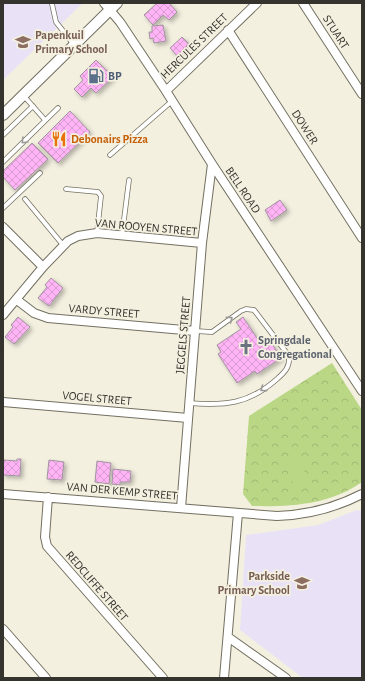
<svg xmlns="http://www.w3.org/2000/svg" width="365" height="681" font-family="'Alegreya Sans',sans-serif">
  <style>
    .education { fill: #e9e2f7 }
    .park { fill: url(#park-crowns) }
    .pitch { fill: #bad786 }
    .building { fill: url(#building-cross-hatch); stroke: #a0949e; filter: url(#shadow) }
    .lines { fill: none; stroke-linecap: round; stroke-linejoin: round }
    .service-casing { stroke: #737062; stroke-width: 5.5 }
    .minor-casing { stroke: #737062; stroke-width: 10 }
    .tertiary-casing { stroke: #737062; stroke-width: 12 }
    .service { stroke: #fff; stroke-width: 4 }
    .minor { stroke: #fff; stroke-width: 8 }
    .tertiary { stroke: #fff; stroke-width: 10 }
    .oneway { stroke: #9a9996 }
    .labels { text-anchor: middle; stroke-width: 3.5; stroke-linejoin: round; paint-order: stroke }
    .street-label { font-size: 12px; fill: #35332d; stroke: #f4f0e0 }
    .education-label { font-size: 12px; font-weight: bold; fill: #785e54; stroke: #f4f0e0; text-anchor: start }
    .service-label { font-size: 12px; font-weight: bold; fill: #4e5e75; stroke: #f4f0e0; text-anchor: start }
    .food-label { font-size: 12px; font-weight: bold; fill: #c56008; stroke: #f4f0e0; text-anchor: start }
    .worship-label { font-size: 12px; font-weight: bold; fill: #5b616d; stroke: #f4f0e0; text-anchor: start }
  </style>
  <defs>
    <pattern id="park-crowns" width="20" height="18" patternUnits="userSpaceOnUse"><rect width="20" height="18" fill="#bad786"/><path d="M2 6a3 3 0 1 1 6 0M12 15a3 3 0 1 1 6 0" fill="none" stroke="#a0b974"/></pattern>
    <pattern id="building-cross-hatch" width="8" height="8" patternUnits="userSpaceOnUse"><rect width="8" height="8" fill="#feb4f5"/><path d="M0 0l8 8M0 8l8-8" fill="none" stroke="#da9bd2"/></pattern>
    <filter id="shadow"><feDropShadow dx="2.5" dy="2.5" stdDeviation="2" flood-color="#0004"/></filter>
  </defs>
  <rect width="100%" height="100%" fill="#f4f0e0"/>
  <path class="education" d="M3,3H83L3,80Z
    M357,510L362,511V678H303L240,630L246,535L318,525Z"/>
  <path class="park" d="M332,363L362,410V482C330,505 289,507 252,506L243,494L249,416Z"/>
  <path class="pitch" d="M303,458L306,483L293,485L290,460Z"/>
  <path class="building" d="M157,3H169L177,12L169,20L163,15L153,25L144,15Z
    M163,25L166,41L154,43L153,38L150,39L149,32H152V26Z
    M182,37L189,44L186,46L188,48L179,58L170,48Z
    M96,60L113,77L96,93L91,88L82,97L74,89L83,80L80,76Z
    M70,111L90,132L58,163L38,143Z
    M32,143L48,159L15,190L3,177V171Z
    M280,200L287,210L271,221L265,210Z
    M51,278L63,288L49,306L38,298L47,287L45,285Z
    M18,317L30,327L14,344L5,337L13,327L11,325Z
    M243,317L261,344L269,339L281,358L257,374L255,371L237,383L218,354L221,352L217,345L241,329L236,322Z
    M17,459H21L20,476L3,475L4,460L17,461Z
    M49,460L64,462L62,480L47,479Z
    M97,461L111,463L109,484L95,482Z
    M113,469L131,471L130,482H120V485L112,484Z"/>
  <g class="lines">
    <defs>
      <path id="service" d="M52,4L56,22L74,45
        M23,95L45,120
        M3,135L33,106
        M110,155L172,101
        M3,162L58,108
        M66,189L98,192L101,196L97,233
        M25,199L63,245
        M3,208L40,173
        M122,235L129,180
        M189,403C225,406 249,404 277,379C285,372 290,367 289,356L254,310L246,309L241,311L212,332L195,331"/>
      <path id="minor" d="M104,3L120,22L166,91L212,164L362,391
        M303,3L362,94
        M228,30L362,238
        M166,91L257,3
        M3,227L43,267
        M17,300L34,313L48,318L195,331
        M3,315L43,267L68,241L78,236L97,233L202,243
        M3,402L188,418
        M3,494L277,516C307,515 335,508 362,494
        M48,497L45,537L47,546L163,678
        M181,508L202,243L212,164
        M3,629L46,678
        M228,637L286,678
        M224,678L238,513"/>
      <path id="tertiary" d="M3,115L117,3"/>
    </defs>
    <use href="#service" class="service-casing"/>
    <use href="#minor" class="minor-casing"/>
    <use href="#tertiary" class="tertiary-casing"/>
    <use href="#service" class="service"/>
    <use href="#minor" class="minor"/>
    <use href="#tertiary" class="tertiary"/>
  </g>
  <defs><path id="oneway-chevron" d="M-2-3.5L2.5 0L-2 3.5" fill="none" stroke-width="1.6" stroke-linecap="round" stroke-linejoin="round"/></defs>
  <g class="oneway">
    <use href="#oneway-chevron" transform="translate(24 141) rotate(135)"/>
    <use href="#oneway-chevron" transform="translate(230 319) rotate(-37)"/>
    <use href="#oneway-chevron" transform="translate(263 389) rotate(144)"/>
  </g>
  <defs>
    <symbol id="school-bare" viewBox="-9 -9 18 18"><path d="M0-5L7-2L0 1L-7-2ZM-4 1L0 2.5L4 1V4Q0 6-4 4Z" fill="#8d6e63" stroke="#f4f0e0" stroke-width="2.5" paint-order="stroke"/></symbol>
    <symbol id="fuel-bare" viewBox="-9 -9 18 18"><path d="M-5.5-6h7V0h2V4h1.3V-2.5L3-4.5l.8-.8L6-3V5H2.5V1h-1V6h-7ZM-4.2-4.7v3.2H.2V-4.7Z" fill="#5c6f8a" stroke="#f4f0e0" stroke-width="2.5" paint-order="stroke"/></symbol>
    <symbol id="restaurant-bare" viewBox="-9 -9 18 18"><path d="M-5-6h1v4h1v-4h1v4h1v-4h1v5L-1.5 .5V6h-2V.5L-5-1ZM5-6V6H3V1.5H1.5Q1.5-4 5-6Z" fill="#e8710a" stroke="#f4f0e0" stroke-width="2.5" paint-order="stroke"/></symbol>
    <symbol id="church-bare" viewBox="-9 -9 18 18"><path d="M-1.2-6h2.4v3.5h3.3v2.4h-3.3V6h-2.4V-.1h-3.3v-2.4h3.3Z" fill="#6b7280" stroke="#f4f0e0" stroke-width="2.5" paint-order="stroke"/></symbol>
  </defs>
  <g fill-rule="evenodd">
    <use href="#school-bare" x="12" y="31" width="22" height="22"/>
    <use href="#fuel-bare" x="85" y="65" width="22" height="22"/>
    <use href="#restaurant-bare" x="48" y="128" width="22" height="22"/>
    <use href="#church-bare" x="235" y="336" width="22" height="22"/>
    <use href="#school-bare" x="291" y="572" width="22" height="22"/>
  </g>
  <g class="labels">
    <g class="street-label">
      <text transform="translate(336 32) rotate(57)" y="4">STUART</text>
      <text transform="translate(194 46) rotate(-44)" y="4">HERCULES STREET</text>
      <text transform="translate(305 127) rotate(57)" y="4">DOWER</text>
      <text transform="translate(243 190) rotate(56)" y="4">BELL ROAD</text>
      <text transform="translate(146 227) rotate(5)" y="4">VAN ROOYEN STREET</text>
      <text transform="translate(104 311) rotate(5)" y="4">VARDY STREET</text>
      <text transform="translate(183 335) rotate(-85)" y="4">JEGGELS STREET</text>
      <text transform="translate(97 398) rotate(5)" y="4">VOGEL STREET</text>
      <text transform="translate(122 491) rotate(5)" y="4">VAN DER KEMP STREET</text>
      <text transform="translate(97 586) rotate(49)" y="4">REDCLIFFE STREET</text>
    </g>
    <g class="education-label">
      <text x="35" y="39">Papenkuil<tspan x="35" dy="14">Primary School</tspan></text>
      <text x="290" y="580" text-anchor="end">Parkside<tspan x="290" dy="14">Primary School</tspan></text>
    </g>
    <g class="service-label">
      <text x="108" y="80">BP</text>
    </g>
    <g class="food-label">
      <text x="71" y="143">Debonairs Pizza</text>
    </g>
    <g class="worship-label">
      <text x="258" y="344">Springdale<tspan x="258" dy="14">Congregational</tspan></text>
    </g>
  </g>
  <rect width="365" height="681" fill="none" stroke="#35332d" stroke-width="8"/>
</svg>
